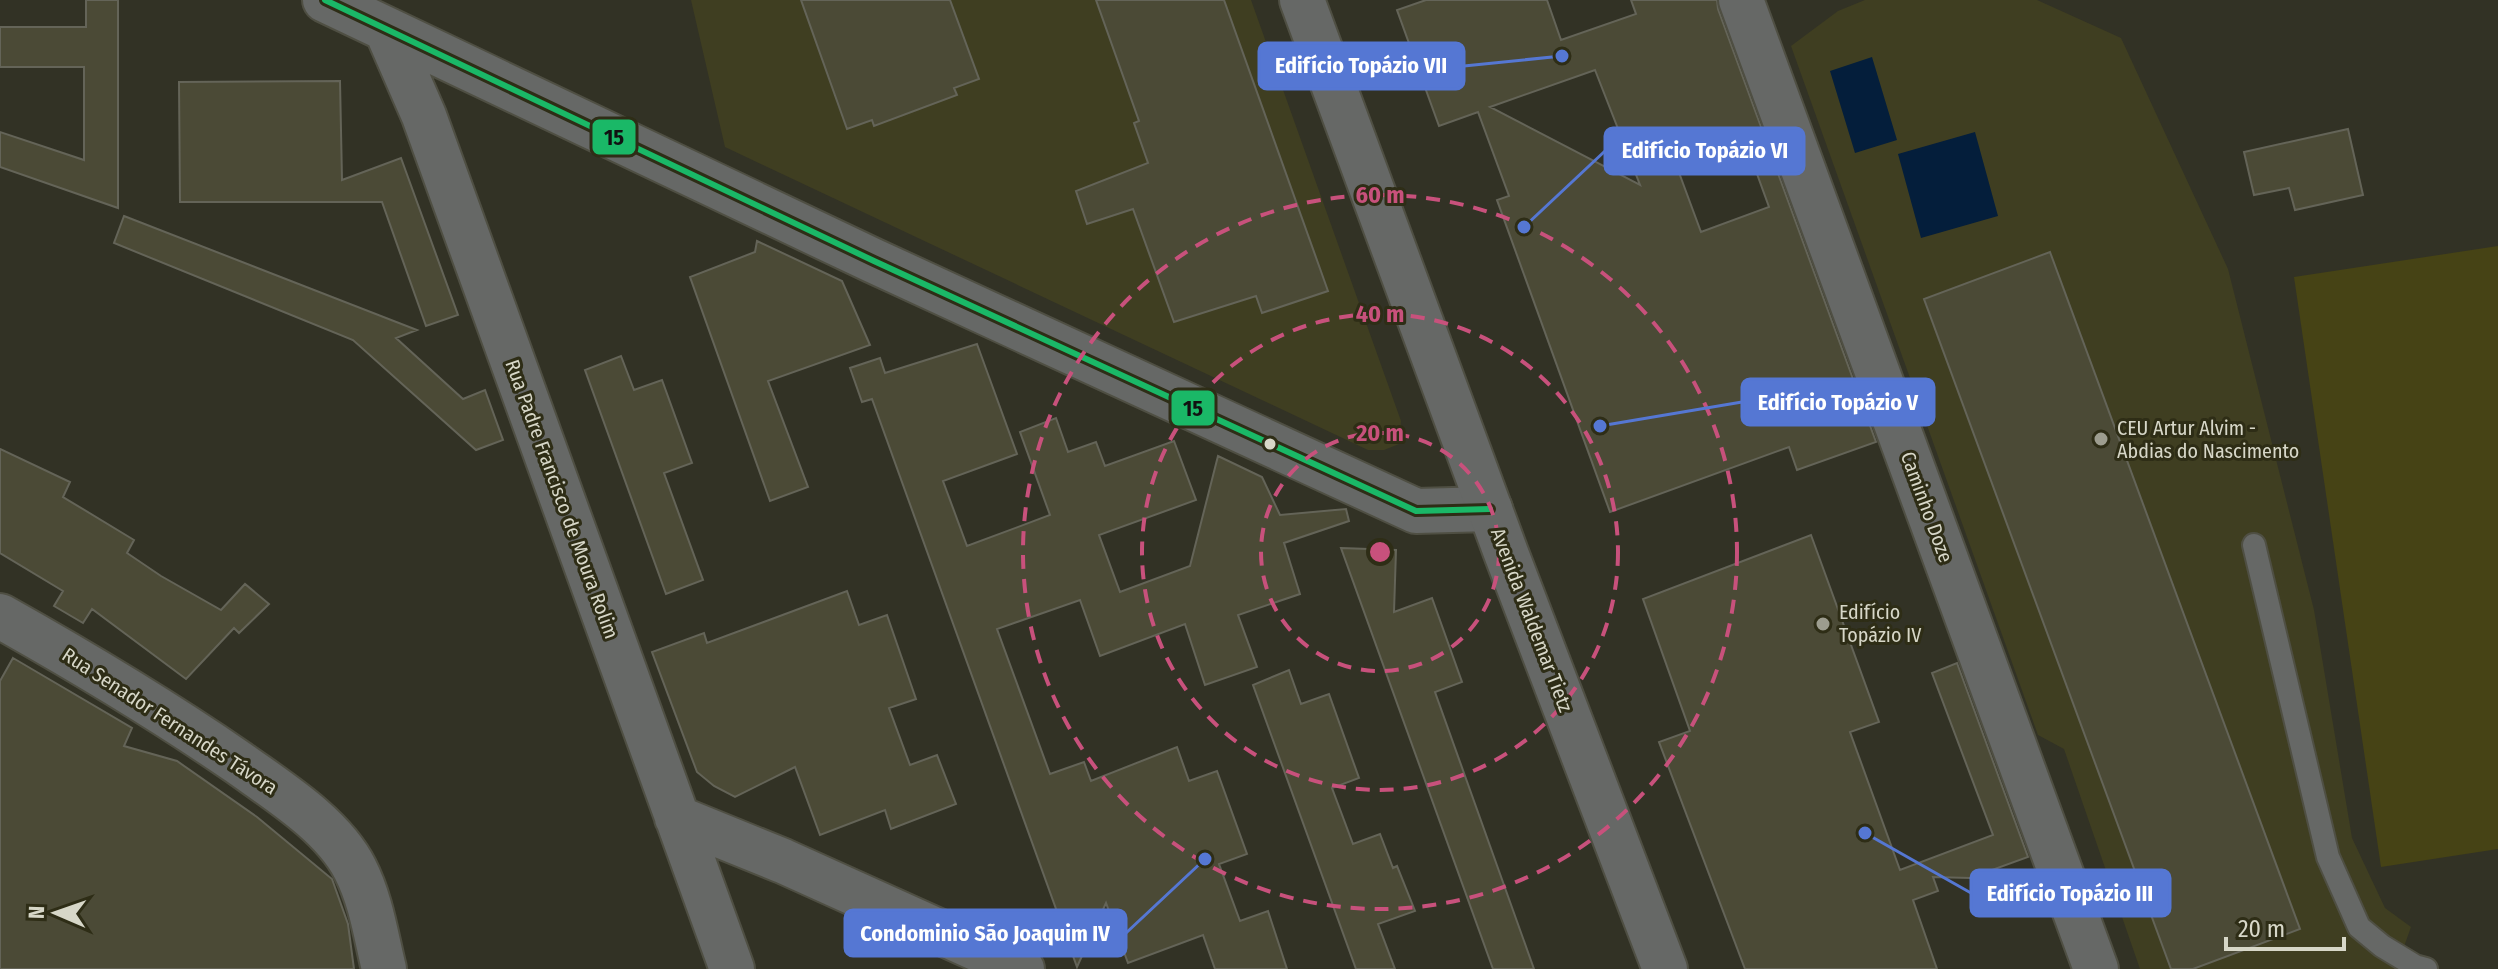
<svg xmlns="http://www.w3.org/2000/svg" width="2498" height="969" font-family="'Fira Sans Condensed',sans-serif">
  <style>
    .built { fill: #3f3e21 }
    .green { fill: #464315 }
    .water { fill: #041e3b }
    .building { fill: #4b4a36; stroke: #646458; stroke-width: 2; fill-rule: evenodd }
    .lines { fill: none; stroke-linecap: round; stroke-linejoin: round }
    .service-casing { stroke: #4f4f43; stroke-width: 26 }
    .minor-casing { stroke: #4f4f43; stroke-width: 48 }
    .tertiary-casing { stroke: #4f4f43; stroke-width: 48 }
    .service { stroke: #666866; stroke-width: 22 }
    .minor { stroke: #666866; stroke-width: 44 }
    .tertiary { stroke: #666866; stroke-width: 44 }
    .bus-1-casing { stroke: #2e2d16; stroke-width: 12 }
    .bus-1 { stroke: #1ab867; stroke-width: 6 }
    .ring { fill: none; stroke: #c8517c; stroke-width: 4; stroke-dasharray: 14 10 }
    .poi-dot { fill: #9d9d8f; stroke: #2e2d16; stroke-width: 3 }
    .bus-dot { fill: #d7d7c8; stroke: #2e2d16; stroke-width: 3 }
    .labels { text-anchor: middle; stroke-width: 6; stroke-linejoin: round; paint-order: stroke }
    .poi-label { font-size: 20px; fill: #d7d7c8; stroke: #2e2d16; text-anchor: start }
    .street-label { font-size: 20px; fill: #d7d7c8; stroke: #2e2d16 }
    .centre { fill: #c8517c; stroke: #2e2d16; stroke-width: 4 }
    .ring-label { font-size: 24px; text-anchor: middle; font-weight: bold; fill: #c8517c; stroke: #2e2d16; stroke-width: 6; stroke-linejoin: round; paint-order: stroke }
    .leader { fill: none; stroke: #5577d3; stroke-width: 3 }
    .callout-dot { fill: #5577d3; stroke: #2e2d16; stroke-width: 3 }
    .callout { fill: #5577d3; stroke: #5577d3; stroke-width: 3 }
    .callout-label { font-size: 22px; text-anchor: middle; font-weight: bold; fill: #fff }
    .line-badge { stroke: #2e2d16; stroke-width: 3 }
    .pale-badge-label { font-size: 22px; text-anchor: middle; font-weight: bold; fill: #111 }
  </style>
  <rect width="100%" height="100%" fill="#323225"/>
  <path class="built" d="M691,0H1251L1401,421L1399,444L1384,450H1368L725,147Z
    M1865,0H2037L2121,38L2228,269L2314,610L2352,838L2385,908L2411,927L2396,969H2140L2064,749L2038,735L1791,46L1838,11Z"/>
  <path class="green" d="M2498,246V849L2381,867L2294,277Z"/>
  <path class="water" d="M1872,57L1897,140L1855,153L1830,71Z
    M1975,132L1998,216L1921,238L1898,154Z"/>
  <path class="building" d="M86,0H118V208L0,167V132L84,160V67H0V27H86Z
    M801,0H950L979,79L954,88L957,95L874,126L872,120L847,129Z
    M1096,0H1224L1328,291L1262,313L1256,296L1174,322L1133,209L1087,224L1076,191L1148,163L1134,123L1139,121Z
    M1426,0H1547L1561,40L1636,14L1631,0H1717L1718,9L1876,442L1797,470L1789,447L1610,512L1497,200L1509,196L1478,112L1439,126L1397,10ZM1595,70L1640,185L1490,107ZM1741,130L1769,207L1701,232L1671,151Z
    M340,81L342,180L401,158L458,315L426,326L382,202H180L179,82Z
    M2348,129L2363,195L2295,210L2289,188L2254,195L2244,152Z
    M124,216L417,330L396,338L463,399L485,390L503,440L476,450L353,340L114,243Z
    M757,241L842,281L870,345L768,381L808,487L770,501L690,277L755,252Z
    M2050,252L2300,929L2193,969H2171L1924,299Z
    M977,344L1017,454L943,481L967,546L1050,515L1020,432L1056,418L1068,452L1096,442L1105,466L1174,441L1196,500L1099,535L1120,592L1190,566L1218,456L1262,477L1280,515L1346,509L1349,521L1284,543L1300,594L1238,615L1257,667L1205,685L1185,624L1100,656L1080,600L997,629L1050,774L1084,762L1091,781L1177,747L1189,781L1217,771L1247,854L1219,864L1240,921L1268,911L1287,969H1215L1203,935L1128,963L1106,903L1077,967L872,399L862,402L850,368L880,358L885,373Z
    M621,356L634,390L662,380L692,463L664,473L703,580L666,594L585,370Z
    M0,449L70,482L63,497L134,540L127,553L161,576L221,610L245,584L269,604L239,633L234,628L186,679L92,609L83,623L54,606L63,591L0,553Z
    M1811,535L1879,722L1850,732L1900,870L1993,835L1932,673L1957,663L2028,857L1970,878L1933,877L1938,891L1913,900L1937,969H1745L1659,742L1690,731L1643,599Z
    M1341,548L1396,550L1394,612L1432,598L1462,682L1435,692L1534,969H1493Z
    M847,591L859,625L887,615L916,699L889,708L910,765L937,755L956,804L891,829L885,810L820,835L795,767L735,797L714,786L697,772L652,652L704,633L707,643Z
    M13,658L132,728L124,746L177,761L257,817L332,879L348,924L354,969H0V681Z
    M1289,670L1301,704L1329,694L1359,778L1332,788L1353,844L1380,834L1393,868L1397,866L1415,911L1378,924L1395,969H1356L1253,685Z"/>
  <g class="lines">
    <defs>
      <path id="service" d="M2254,545L2328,857L2359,927L2382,946L2415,966L2426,969"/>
      <path id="minor" d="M325,0L874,261L1416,511L1490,509
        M1741,0L2096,969
        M387,31L424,116L732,969
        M0,616C82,662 162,710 239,763C278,791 333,825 355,869C371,900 376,936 384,969
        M677,818L783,861L1022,969"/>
      <path id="tertiary" d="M1302,0L1506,553L1665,969"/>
    </defs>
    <use href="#service" class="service-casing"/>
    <use href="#minor" class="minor-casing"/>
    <use href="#tertiary" class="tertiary-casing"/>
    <use href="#service" class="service"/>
    <use href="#minor" class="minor"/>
    <use href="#tertiary" class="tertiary"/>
    <defs>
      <path id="bus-1" d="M325,0L874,261L1416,511L1490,509"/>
    </defs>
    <use href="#bus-1" class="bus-1-casing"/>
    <use href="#bus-1" class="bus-1"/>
  </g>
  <g class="ring">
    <circle cx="1380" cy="552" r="119"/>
    <circle cx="1380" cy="552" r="238"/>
    <circle cx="1380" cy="552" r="357"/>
  </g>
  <g class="poi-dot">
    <circle cx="2101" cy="439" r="8"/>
    <circle cx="1823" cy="624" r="8"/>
  </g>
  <circle class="bus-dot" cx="1270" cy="444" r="7"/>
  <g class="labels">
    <g class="poi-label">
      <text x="2117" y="435">CEU Artur Alvim -<tspan x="2117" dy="23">Abdias do Nascimento</tspan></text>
      <text x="1839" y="619">Edifício<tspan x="1839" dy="23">Topázio IV</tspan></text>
    </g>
    <g class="street-label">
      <text transform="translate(562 499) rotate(70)" y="7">Rua Padre Francisco de Moura Rolim</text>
      <text transform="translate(1927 507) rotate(70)" y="7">Caminho Doze</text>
      <text transform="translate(1532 620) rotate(69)" y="7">Avenida Waldemar Tietz</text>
      <text transform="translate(170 721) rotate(33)" y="7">Rua Senador Fernandes Távora</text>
    </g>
  </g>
  <circle cx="1380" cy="552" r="12" class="centre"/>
  <g class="ring-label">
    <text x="1380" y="203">60 m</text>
    <text x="1380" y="322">40 m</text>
    <text x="1380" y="441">20 m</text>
  </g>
  <path class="leader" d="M1562 56L1464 66M1524 227L1605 151M1600 426L1742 402M1865 833L1971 893M1205 859L1126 933"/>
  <g class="callout-dot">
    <circle cx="1562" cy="56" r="8"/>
    <circle cx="1524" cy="227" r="8"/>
    <circle cx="1600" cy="426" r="8"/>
    <circle cx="1865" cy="833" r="8"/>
    <circle cx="1205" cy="859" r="8"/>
  </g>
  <g class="callout">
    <rect x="1259" y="43" width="205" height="46" rx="8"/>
    <rect x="1605" y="128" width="199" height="46" rx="8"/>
    <rect x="1742" y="379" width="192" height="46" rx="8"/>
    <rect x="1971" y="870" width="199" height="46" rx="8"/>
    <rect x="845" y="910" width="281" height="46" rx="8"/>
  </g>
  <g class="callout-label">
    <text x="1361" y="73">Edifício Topázio VII</text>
    <text x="1705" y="158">Edifício Topázio VI</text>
    <text x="1838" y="410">Edifício Topázio V</text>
    <text x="2070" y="901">Edifício Topázio III</text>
    <text x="985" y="941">Condominio São Joaquim IV</text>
  </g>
  <g class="line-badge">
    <rect x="591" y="118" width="46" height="38" rx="8" fill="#1ab867"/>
    <rect x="1170" y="389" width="46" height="38" rx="8" fill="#1ab867"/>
  </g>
  <g class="pale-badge-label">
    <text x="614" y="145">15</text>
    <text x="1193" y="416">15</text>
  </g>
  <g transform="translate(56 913) rotate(272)" stroke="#2e2d16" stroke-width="6" paint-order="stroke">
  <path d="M0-6L14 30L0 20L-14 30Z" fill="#d7d7c8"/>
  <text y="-12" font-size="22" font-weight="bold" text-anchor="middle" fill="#d7d7c8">N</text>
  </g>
  <path d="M2226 937v12h118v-12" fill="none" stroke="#d7d7c8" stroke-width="4"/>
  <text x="2238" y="937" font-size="24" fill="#d7d7c8" stroke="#2e2d16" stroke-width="6" paint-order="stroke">20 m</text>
</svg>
